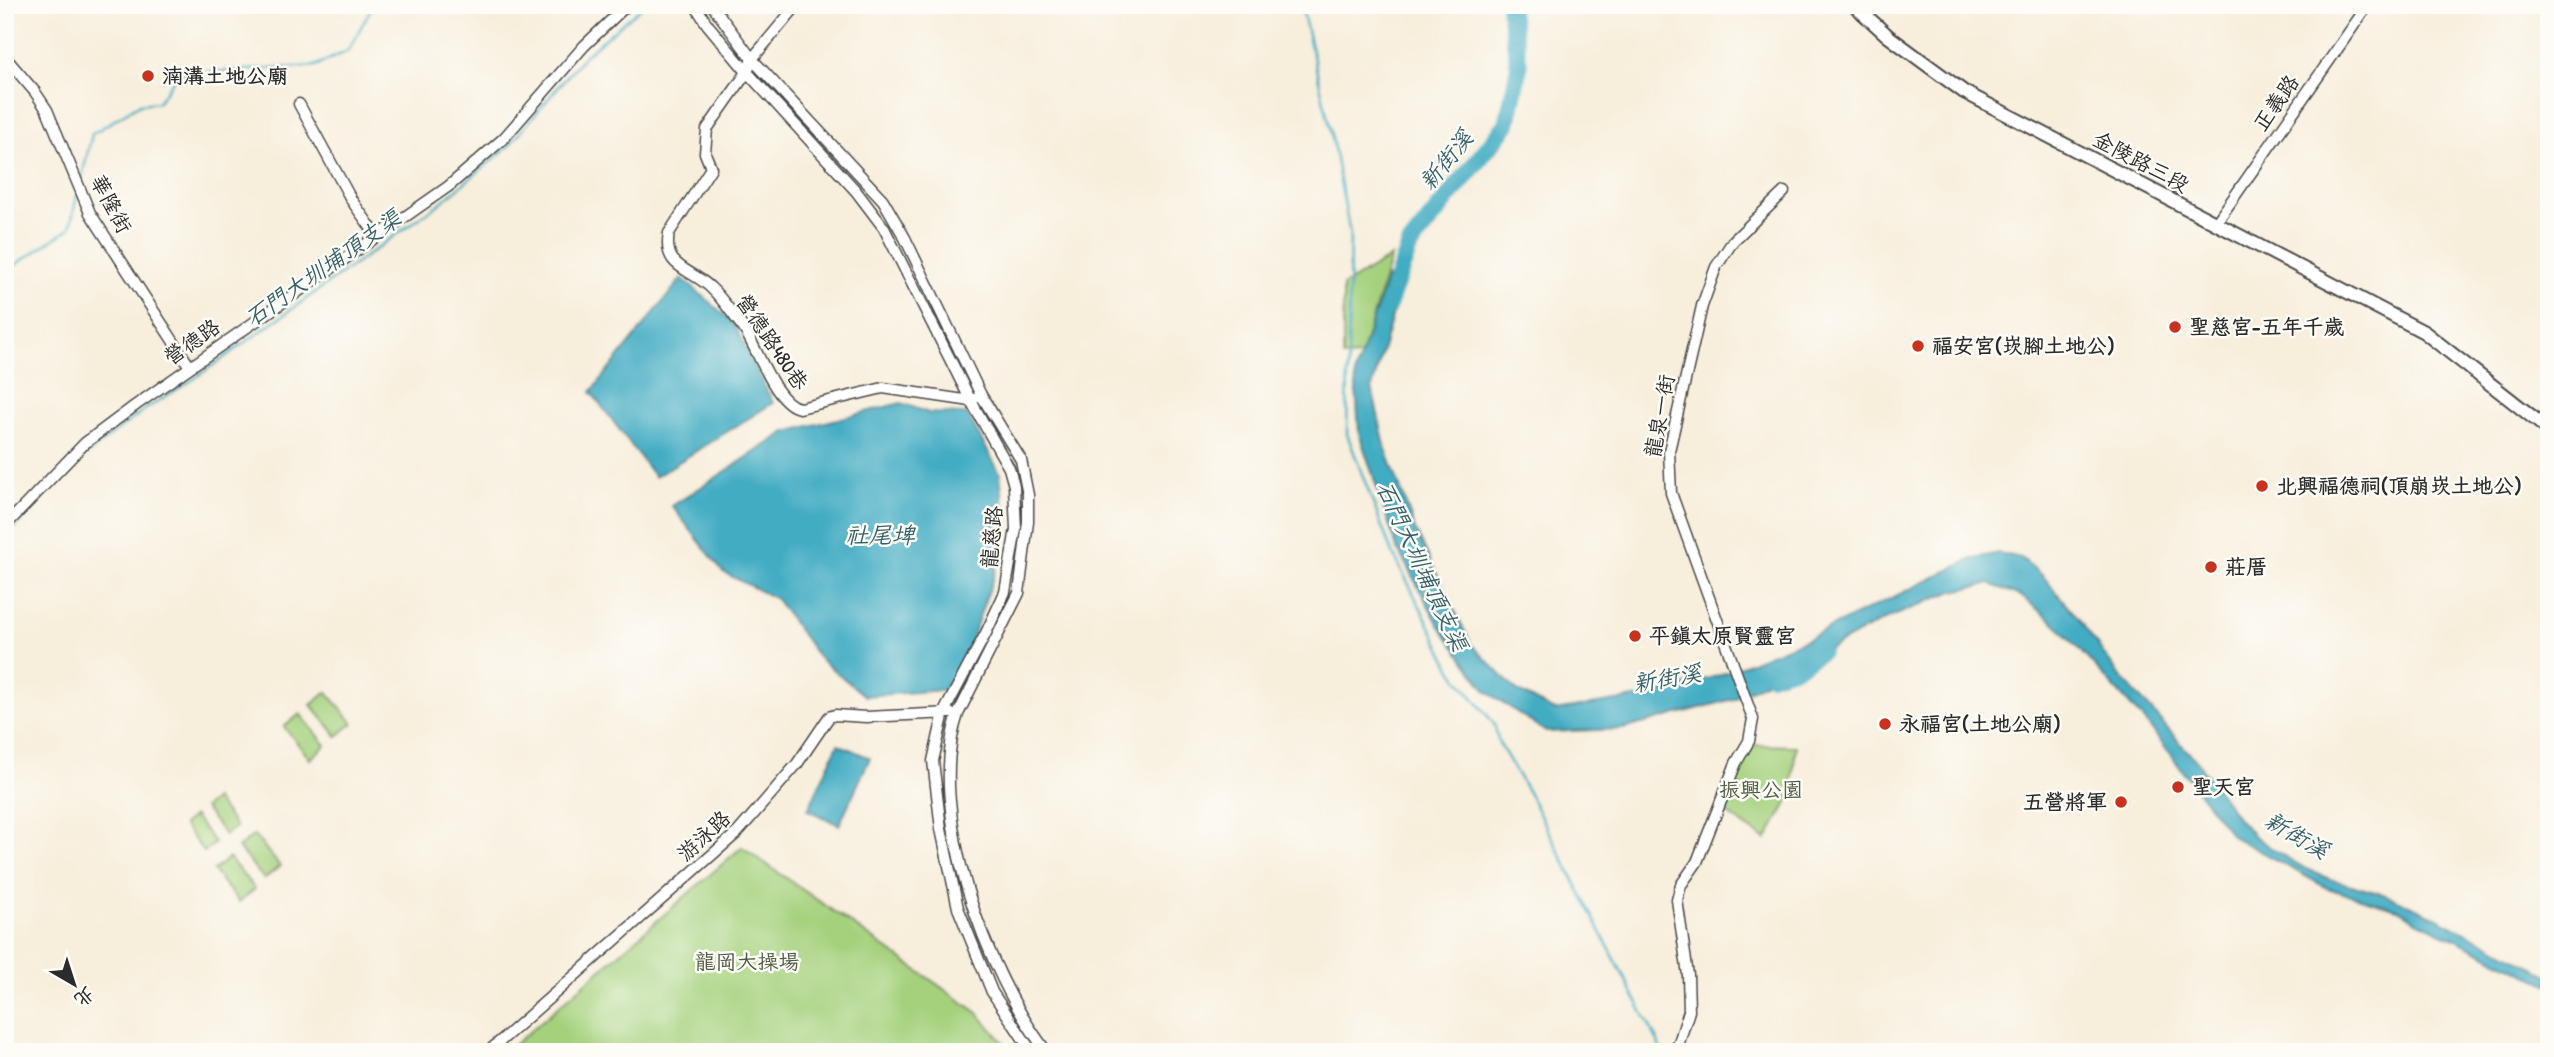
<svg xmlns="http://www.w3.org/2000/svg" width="2554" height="1057" font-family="'Patrick Hand','LXGW WenKai TC',sans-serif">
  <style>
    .green { fill: #a5d17d; stroke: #687e54; stroke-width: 2 }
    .water { fill: #43acc3; stroke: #376c77; stroke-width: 2 }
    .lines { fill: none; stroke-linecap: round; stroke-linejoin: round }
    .stream { stroke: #43acc3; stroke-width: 2.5 }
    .river { stroke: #43acc3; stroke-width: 18 }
    .minor-casing { stroke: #4a4846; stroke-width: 13 }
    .major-casing { stroke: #4a4846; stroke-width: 16 }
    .minor { stroke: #fff; stroke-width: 10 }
    .major { stroke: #fff; stroke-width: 12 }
    .poi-dot { fill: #c8321e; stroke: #fdfcf7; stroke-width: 2.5 }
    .labels { text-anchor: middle; stroke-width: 5; stroke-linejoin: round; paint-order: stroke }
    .poi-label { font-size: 21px; font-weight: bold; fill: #2b2b2b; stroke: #fdfcf7; text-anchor: start }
    .street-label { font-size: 21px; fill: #2b2b2b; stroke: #fdfcf7 }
    .park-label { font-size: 21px; fill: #505d44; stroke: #fdfcf7 }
    .water-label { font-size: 23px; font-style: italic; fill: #355f68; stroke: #fdfcf7 }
  </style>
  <rect width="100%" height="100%" fill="#fdfcf7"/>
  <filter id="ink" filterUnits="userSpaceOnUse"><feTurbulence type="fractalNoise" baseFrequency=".0143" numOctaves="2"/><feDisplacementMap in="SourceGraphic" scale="14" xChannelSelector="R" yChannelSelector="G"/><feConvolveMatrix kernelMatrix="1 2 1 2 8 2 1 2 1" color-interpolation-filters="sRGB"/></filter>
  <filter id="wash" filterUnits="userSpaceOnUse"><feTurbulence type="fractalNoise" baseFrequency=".00686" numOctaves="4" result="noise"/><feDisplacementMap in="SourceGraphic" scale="28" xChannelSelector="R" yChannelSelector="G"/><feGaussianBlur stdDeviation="1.57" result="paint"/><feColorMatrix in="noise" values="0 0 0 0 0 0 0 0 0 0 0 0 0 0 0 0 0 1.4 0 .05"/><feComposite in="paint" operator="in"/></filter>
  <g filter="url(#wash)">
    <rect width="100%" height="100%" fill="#f8eedc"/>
    <path class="green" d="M1391,257L1361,356L1343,357V286Z
      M327,692L353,723L337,736L311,705Z
      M300,714L326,745L310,759L284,727Z
      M1753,745L1796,746L1790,798L1766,840L1725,812L1722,805L1748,751Z
      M215,799L236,827L225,835L204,808Z
      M194,816L215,843L204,852L183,825Z
      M254,835L280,866L264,879L238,848Z
      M742,847L978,1013L1010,1050L1009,1052H506Z
      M229,858L255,889L239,902L213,871Z"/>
    <path class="water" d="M682,278L733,322L773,403L655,477L591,392Z
      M1387,278L1400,288L1372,388L1385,446L1415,529L1471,644L1517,691L1554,711L1647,696L1717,676L1807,639L1974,558L1999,553L2021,558L2042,575L2074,613L2117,672L2199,764L2239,820L2253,835L2274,850L2306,869L2330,879L2383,894L2426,912L2549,975V985L2417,921L2398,909L2327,888L2232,836L2148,725L2056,624L2021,596L1990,584L1953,591L1884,620L1733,699L1623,729L1546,732L1486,691L1439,625L1397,548L1359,433L1355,373Z
      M901,403L929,413L967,414L1000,473L1006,528L995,572L963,663L943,690L865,696L819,658L776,599L723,572L672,506L786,432Z
      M838,744L870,758L839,825L808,810Z"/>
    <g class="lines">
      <path class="stream" d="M764,5H780
        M1301,5L1330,127L1350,234L1347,434L1389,545L1453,672L1494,724L1499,743L1529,794L1658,1042L1661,1052
        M81,181L92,134L140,104L158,102L178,74L315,66L348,51L373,5
        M5,272L70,228L77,195
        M5,539L74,464L144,410L191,381L439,204L508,147L584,56L644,5"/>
      <path class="river" d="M1388,305L1410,245L1507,124L1519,67L1509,5
        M1771,675L1796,667L1821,651"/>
    </g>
  </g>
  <g filter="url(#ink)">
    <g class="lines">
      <defs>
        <path id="minor" d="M695,5L707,24L747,72L856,191L884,228L971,401L1009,468L1014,486L1016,529L1005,592L986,633L944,712L933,761L941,829L958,908L992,992L1032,1052
          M712,5L752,59L883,200L905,238L981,395L1021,460L1028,495V522L1019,593L958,714C925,809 987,976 1047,1052
          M797,5L752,59L747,72L707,129L705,153L711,168L669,233C662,269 691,268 711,288C723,299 732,314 742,326C757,346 775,405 800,408L883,388L971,401L974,399
          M5,57L35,92L47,110L90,213L190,367
          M299,104L352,201L377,236
          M2216,223L2368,5
          M5,526L85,443L136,405L449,186L504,138L584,46L627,5
          M488,1052L738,832L797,764L829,717L835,715L866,717L950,713
          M1676,1052L1689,1011L1688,975L1677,900L1681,885L1697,862L1736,763L1749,741L1753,719L1671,493L1669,451L1702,306L1716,267L1733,241L1784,192"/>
        <path id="major" d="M1854,5L1888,36L1964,92L2424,332L2549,430"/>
      </defs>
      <use href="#minor" class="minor-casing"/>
      <use href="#major" class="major-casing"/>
      <use href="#minor" class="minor"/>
      <use href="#major" class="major"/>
    </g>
  </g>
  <g class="poi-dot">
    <circle cx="148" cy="76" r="7"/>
    <circle cx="2175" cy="327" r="7"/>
    <circle cx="1918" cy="346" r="7"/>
    <circle cx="2262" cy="486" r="7"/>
    <circle cx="2211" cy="567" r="7"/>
    <circle cx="1635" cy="636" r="7"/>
    <circle cx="1885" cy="724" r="7"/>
    <circle cx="2178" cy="787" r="7"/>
    <circle cx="2121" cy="802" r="7"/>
  </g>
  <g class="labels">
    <g class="poi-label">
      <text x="162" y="83">湳溝土地公廟</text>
      <text x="2189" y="334">聖慈宮-五年千歲</text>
      <text x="1932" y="353">福安宮(崁腳土地公)</text>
      <text x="2276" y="493">北興福德祠(頂崩崁土地公)</text>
      <text x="2225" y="574">莊厝</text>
      <text x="1649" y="643">平鎮太原賢靈宮</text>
      <text x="1899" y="731">永福宮(土地公廟)</text>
      <text x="2192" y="794">聖天宮</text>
      <text x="2107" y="809" text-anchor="end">五營將軍</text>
    </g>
    <g class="street-label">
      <text transform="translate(2276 103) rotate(-55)" y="7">正義路</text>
      <text transform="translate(2141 162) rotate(28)" y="7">金陵路三段</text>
      <text transform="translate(111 204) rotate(62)" y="7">華隆街</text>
      <text transform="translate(192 342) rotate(-35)" y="7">營德路</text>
      <text transform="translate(772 342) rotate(56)" y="7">營德路480巷</text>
      <text transform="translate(1660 416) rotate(-80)" y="7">龍泉一街</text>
      <text transform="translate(992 537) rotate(-85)" y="7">龍慈路</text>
      <text transform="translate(704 836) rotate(-43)" y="7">游泳路</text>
    </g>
    <g class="park-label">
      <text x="1761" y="797">振興公園</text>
      <text x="747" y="969">龍岡大操場</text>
    </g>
    <g class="water-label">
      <text transform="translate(1446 160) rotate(-51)" y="8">新街溪</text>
      <text transform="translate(323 268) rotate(-35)" y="8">石門大圳埔頂支渠</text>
      <text x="880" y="543">社尾埤</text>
      <text transform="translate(1422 566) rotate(65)" y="8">石門大圳埔頂支渠</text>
      <text transform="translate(1667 678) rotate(-10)" y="8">新街溪</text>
      <text transform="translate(2297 835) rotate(30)" y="8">新街溪</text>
    </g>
  </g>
  <rect width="2554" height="1057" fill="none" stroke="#fdfcf7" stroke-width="28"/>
  <g transform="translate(74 984) rotate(141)" stroke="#fdfcf7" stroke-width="5" paint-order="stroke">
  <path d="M0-5L12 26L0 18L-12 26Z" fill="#2b2b2b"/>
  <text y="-10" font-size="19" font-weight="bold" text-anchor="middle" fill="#2b2b2b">北</text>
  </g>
</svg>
